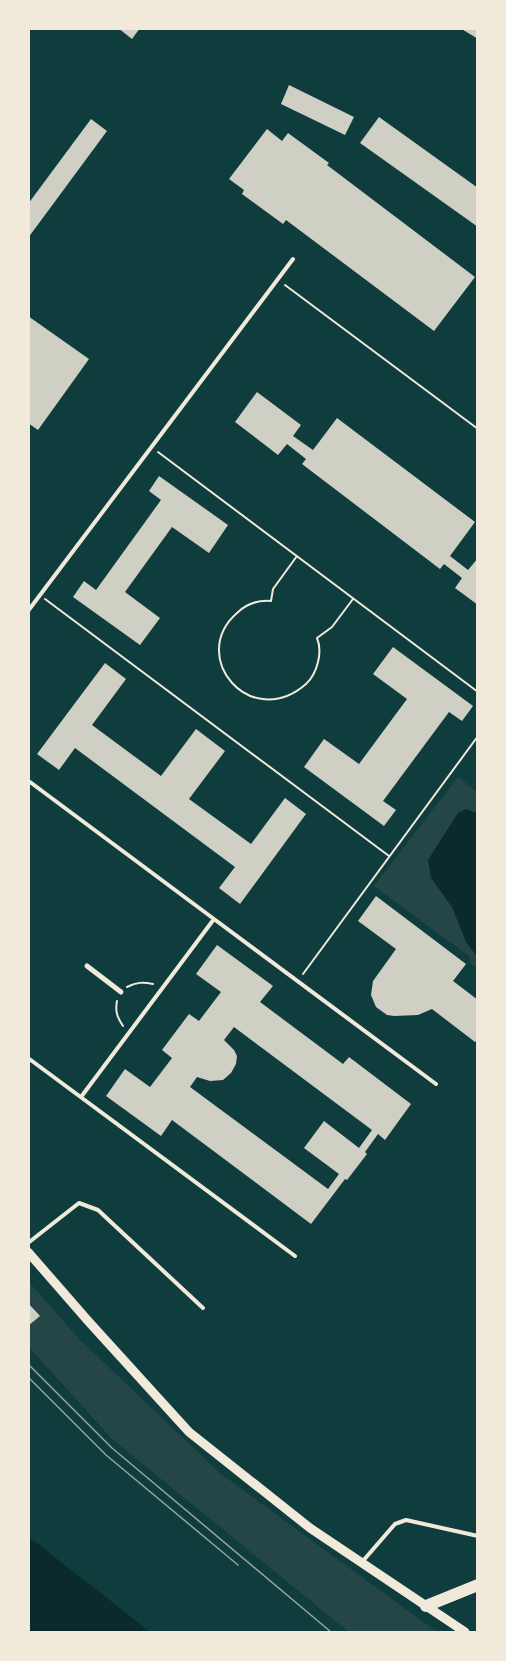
<svg xmlns="http://www.w3.org/2000/svg" width="506" height="1661" font-family="Commissioner,sans-serif">
  <style>
    .green { fill: #244646 }
    .water { fill: #0a2a2b }
    .building { fill: #cfcfc3; fill-rule: evenodd }
    .lines { fill: none; stroke-linecap: round; stroke-linejoin: round }
    .path { stroke: #f1e9da; stroke-width: 2 }
    .service { stroke: #f1e9da; stroke-width: 4 }
    .pedestrian { stroke: #f1e9da; stroke-width: 5 }
    .secondary { stroke: #f1e9da; stroke-width: 9 }
    .trunk { stroke: #f1e9da; stroke-width: 12 }
    .tram { stroke: #97a49c; stroke-width: 1.5 }
  </style>
  <rect width="100%" height="100%" fill="#0f3d3e"/>
  <path class="green" d="M458,777L477,792V968L470,963V957L374,886Z
    M28,1281L79,1339L221,1474L437,1632H349L112,1439L29,1347Z"/>
  <path class="water" d="M466,809L477,813V956L466,942L452,907L431,878L428,860L458,813Z
    M29,1538L42,1547L150,1632H29Z"/>
  <path class="building" d="M118,28H140L132,39Z
    M460,28H478V39Z
    M289,85L354,117L345,135L281,104Z
    M379,117L478,188V227L360,143Z
    M91,119L107,131L28,238V204Z
    M267,129L282,141L288,133L329,163L327,165L475,277L434,331L286,220L283,224L242,194L244,190L229,179Z
    M28,316L89,359L38,430L28,423Z
    M257,392L301,425L293,436L313,450L337,418L475,522L450,556L468,570L478,558V605L455,588L462,578L444,564L440,569L302,464L306,459L287,444L278,455L235,422Z
    M159,476L228,525L209,553L172,527L125,592L160,618L140,645L73,597L84,581L96,590L161,500L149,491Z
    M393,647L473,706L462,721L449,712L383,801L396,810L384,826L304,767L324,739L359,764L407,699L373,674Z
    M105,663L126,679L92,725L161,776L196,729L225,751L189,799L251,844L285,798L306,814L240,904L219,888L235,867L75,748L59,770L37,754Z
    M376,896L466,964L453,981L478,1000V1039L475,1042L432,1009L418,1015L394,1016L387,1015L376,1007L371,995L373,981L396,949L358,921Z
    M217,945L273,986L260,1002L343,1064L349,1057L411,1104L385,1140L378,1134L365,1152L367,1154L347,1180L345,1179L311,1224L172,1120L161,1136L106,1096L125,1069L150,1087L172,1058L162,1050L189,1014L199,1021L221,992L196,974ZM234,1027L372,1130L359,1148L324,1121L304,1148L339,1174L328,1189L190,1087L197,1077L210,1081L223,1080L231,1073L236,1064L237,1056L234,1050L224,1040Z
    M28,1303L40,1316L28,1326Z"/>
  <g class="lines">
    <path class="path" d="M285,285L478,429
      M158,452L478,692
      M297,556L273,589L271,601C258,600 246,604 237,613C187,657 251,732 306,684C317,674 323,652 317,638L332,627L353,599
      M45,599L389,856
      M303,974L478,736
      M127,987C137,982 143,982 153,984
      M117,1001C115,1011 117,1017 123,1026
      M28,1046H29"/>
    <path class="service" d="M28,611L293,259
      M28,784L30,782L214,919L81,1097
      M214,919L436,1084
      M28,1058L295,1256
      M28,1243L79,1203L98,1210L203,1308
      M362,1562L395,1524L406,1520L478,1536"/>
    <path class="pedestrian" d="M87,966L121,992"/>
    <path class="secondary" d="M28,1252L89,1322L189,1432L310,1528L465,1632"/>
    <path class="trunk" d="M426,1606L478,1585"/>
    <path class="tram" d="M28,1364L112,1448L331,1632
      M28,1377L106,1455L238,1565"/>
  </g>
  <rect width="506" height="1661" fill="none" stroke="#f1e9da" stroke-width="60"/>
</svg>
